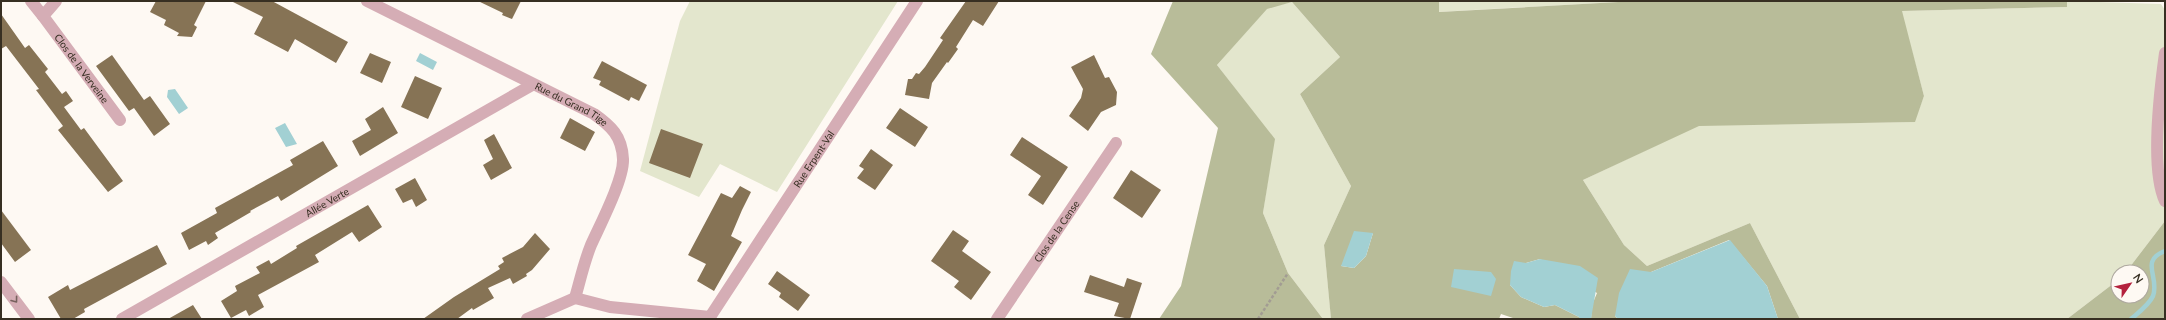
<svg xmlns="http://www.w3.org/2000/svg" width="2166" height="320" font-family="Lato,sans-serif">
  <style>
    .green { fill: #e3e6cd }
    .forest { fill: #b8bc99; fill-rule: evenodd }
    .water { fill: #a2d0d3 }
    .lines { fill: none; stroke-linecap: round; stroke-linejoin: round }
    .stream { stroke: #a2d0d3; stroke-width: 4.5 }
    .building { fill: #867355 }
    .path { stroke: #a29c93; stroke-width: 2.5; stroke-dasharray: 3 2; stroke-linecap: butt }
    .minor { stroke: #d5adb5; stroke-width: 12 }
    .tertiary { stroke: #d5adb5; stroke-width: 12 }
    .oneway { stroke: #76615d }
    .labels { text-anchor: middle; stroke-width: 4; stroke-linejoin: round; paint-order: stroke }
    .street-label { font-size: 10px; fill: #372f22; stroke: #fef9f3 }
  </style>
  <rect width="100%" height="100%" fill="#fef9f3"/>
  <path class="green" d="M690,1H898L777,192L720,164L699,197L640,171L680,21Z
    M1439,1H1636L1438,12Z
    M2067,1L2161,4L2165,10V221L2126,272H2118V280L2067,319H1800L1750,223L1647,266L1624,245L1583,180L1699,125L1914,122L1924,96L1901,11L2067,7Z
    M1292,2L1340,57L1300,94L1351,186L1324,245L1331,318L1334,319H1323L1288,273L1263,213L1274,139L1217,65L1267,8Z"/>
  <path class="forest" d="M1173,1H1439V12L1636,1H2067V7L1902,11L1924,96L1915,122L1699,126L1583,180L1624,245L1647,266L1750,223L1800,319H1778L1767,286L1729,240L1651,272L1615,316L1618,319H1591L1592,305L1597,293L1540,259L1526,263L1510,285L1521,297L1544,307L1555,305L1579,317V319H1516L1501,314L1499,319H1331L1324,245L1351,186L1300,94L1340,57L1292,2L1267,9L1217,65L1275,139L1263,213L1288,273L1323,319H1159L1181,286L1218,128L1151,54ZM1373,233L1366,256L1354,268L1341,266Z
    M2165,221V319H2067L2118,280V296H2142V272H2126Z"/>
  <path class="water" d="M420,53L437,62L433,70L416,61Z
    M175,89L188,108L179,114L167,97L168,90Z
    M285,123L297,144L286,147L275,128Z
    M1354,231L1373,233L1366,256L1354,268L1341,266Z
    M1730,240L1767,286L1778,319H1618L1615,316L1619,293L1630,269L1651,272Z
    M1540,259L1580,266L1598,278L1591,319H1579V317L1555,305L1544,307L1521,297L1510,285L1511,271L1514,261L1526,263Z
    M1454,269L1491,272L1496,279L1491,296L1451,287Z"/>
  <g class="lines">
    <path class="stream" d="M2131,319C2138,313 2149,305 2153,296C2160,277 2139,261 2165,251"/>
  </g>
  <path class="building" d="M156,1H206L194,25L197,27L192,37L177,36L179,33L164,25L166,20L150,12Z
    M231,1H272L348,42L336,63L295,39L288,52L254,34L263,17Z
    M478,1H521L512,19L502,15L503,13Z
    M966,1H999L983,26L973,20L956,47L958,49L948,63L947,62L932,83L929,99L905,95L908,79H912L916,73L919,74L925,67L943,40L940,38Z
    M1,14L25,48L29,45L48,69L45,72L62,94L66,91L73,101L64,107L81,130L84,128L123,181L108,192L58,130L63,126L36,90L39,89L6,46L1,49Z
    M370,53L391,62L382,83L360,73Z
    M112,55L144,100L150,96L170,124L154,136L134,108L129,111L96,66Z
    M1094,55L1105,78L1109,77L1117,92L1116,105L1101,112L1088,131L1069,116L1081,98L1083,89L1071,67Z
    M602,61L647,85L639,101L631,97L629,101L599,85L601,81L593,78Z
    M415,76L442,88L428,119L401,107Z
    M383,107L398,133L360,156L352,141L371,130L365,119Z
    M900,108L928,127L915,147L886,128Z
    M570,118L595,132L585,151L560,138Z
    M661,129L703,144L690,178L649,163Z
    M494,134L512,168L491,180L483,165L493,159L484,140Z
    M1022,137L1068,167L1043,205L1028,195L1041,176L1010,155Z
    M323,141L338,166L281,201L278,196L250,211L251,212L215,233L218,238L208,245L206,241L189,250L181,233L217,213L215,208L293,165L290,160Z
    M871,149L893,165L875,190L857,178L864,169L859,166Z
    M1131,170L1161,190L1142,218L1113,198Z
    M415,178L427,200L416,207L412,199L403,203L395,189Z
    M740,186L751,192L742,210L731,236L742,242L714,291L697,281L706,264L688,255L721,193L732,198Z
    M368,205L382,227L359,242L352,232L315,255L319,262L258,295L264,307L249,316L246,310L231,318L221,301L237,291L235,286L260,273L256,267L269,260L271,264L297,248L296,246Z
    M1,210L31,250L15,262L1,243Z
    M953,230L969,241L962,251L991,272L971,300L954,287L959,281L931,261Z
    M535,233L550,249L532,270L526,274L527,276L513,284L510,278L488,288L494,298L473,310L472,308L457,319H423L454,297L500,269L498,266L504,262L502,258L523,247Z
    M157,245L167,264L84,309L85,312L73,319H61L48,297L68,285L70,290Z
    M777,271L810,295L798,311L779,297L781,293L768,284Z
    M1090,275L1124,287L1127,278L1142,283L1130,319L1114,316L1119,303L1084,292Z
    M193,305L202,319H168Z"/>
  <g class="lines">
    <path class="path" d="M1,1H2
      M1258,319L1288,273"/>
    <g class="minor">
      <path d="M31,1L43,16"/>
      <path id="s1" d="M56,1L43,16L120,120"/>
      <path id="s2" d="M367,1L594,114C611,126 622,136 623,159C624,179 600,225 591,245C584,262 580,281 575,298"/>
      <path d="M2165,53C2160,89 2150,169 2165,201"/>
      <path d="M1,282L29,319"/>
      <path id="s3" d="M122,319L532,85"/>
      <path id="s4" d="M997,319L1116,143"/>
    </g>
    <path class="tertiary" id="s5" d="M527,319L575,298L610,307L710,317L917,1"/>
  </g>
  <defs><path id="oneway-chevron" d="M-2-3.5L2.5 0L-2 3.5" fill="none" stroke-width="1.6" stroke-linecap="round" stroke-linejoin="round"/></defs>
  <use class="oneway" href="#oneway-chevron" transform="translate(15 300) rotate(53)"/>
  <g class="labels">
    <g class="street-label">
      <text dy="4" stroke="none"><textPath href="#s1" startOffset="85">Clos de la Verveine</textPath></text>
      <text dy="4" stroke="none"><textPath href="#s2" startOffset="229">Rue du Grand Tige</textPath></text>
      <text dy="4" stroke="none"><textPath href="#s5" startOffset="378">Rue Erpent-Val</textPath></text>
      <text dy="4" stroke="none"><textPath href="#s3" startOffset="236">Allée Verte</textPath></text>
      <text dy="4" stroke="none"><textPath href="#s4" startOffset="106">Clos de la Cense</textPath></text>
    </g>
  </g>
  <rect width="2166" height="320" fill="none" stroke="#372f22" stroke-width="4"/>
  <g transform="translate(2130 284) rotate(56)"><circle r="19" fill="#fef9f3" stroke="#aea89f"/>
  <path d="M0-3L7 15L0 10L-7 15Z" fill="#b4213d"/>
  <text y="-6" font-size="11" font-weight="bold" text-anchor="middle" fill="#372f22">N</text>
  </g>
</svg>
